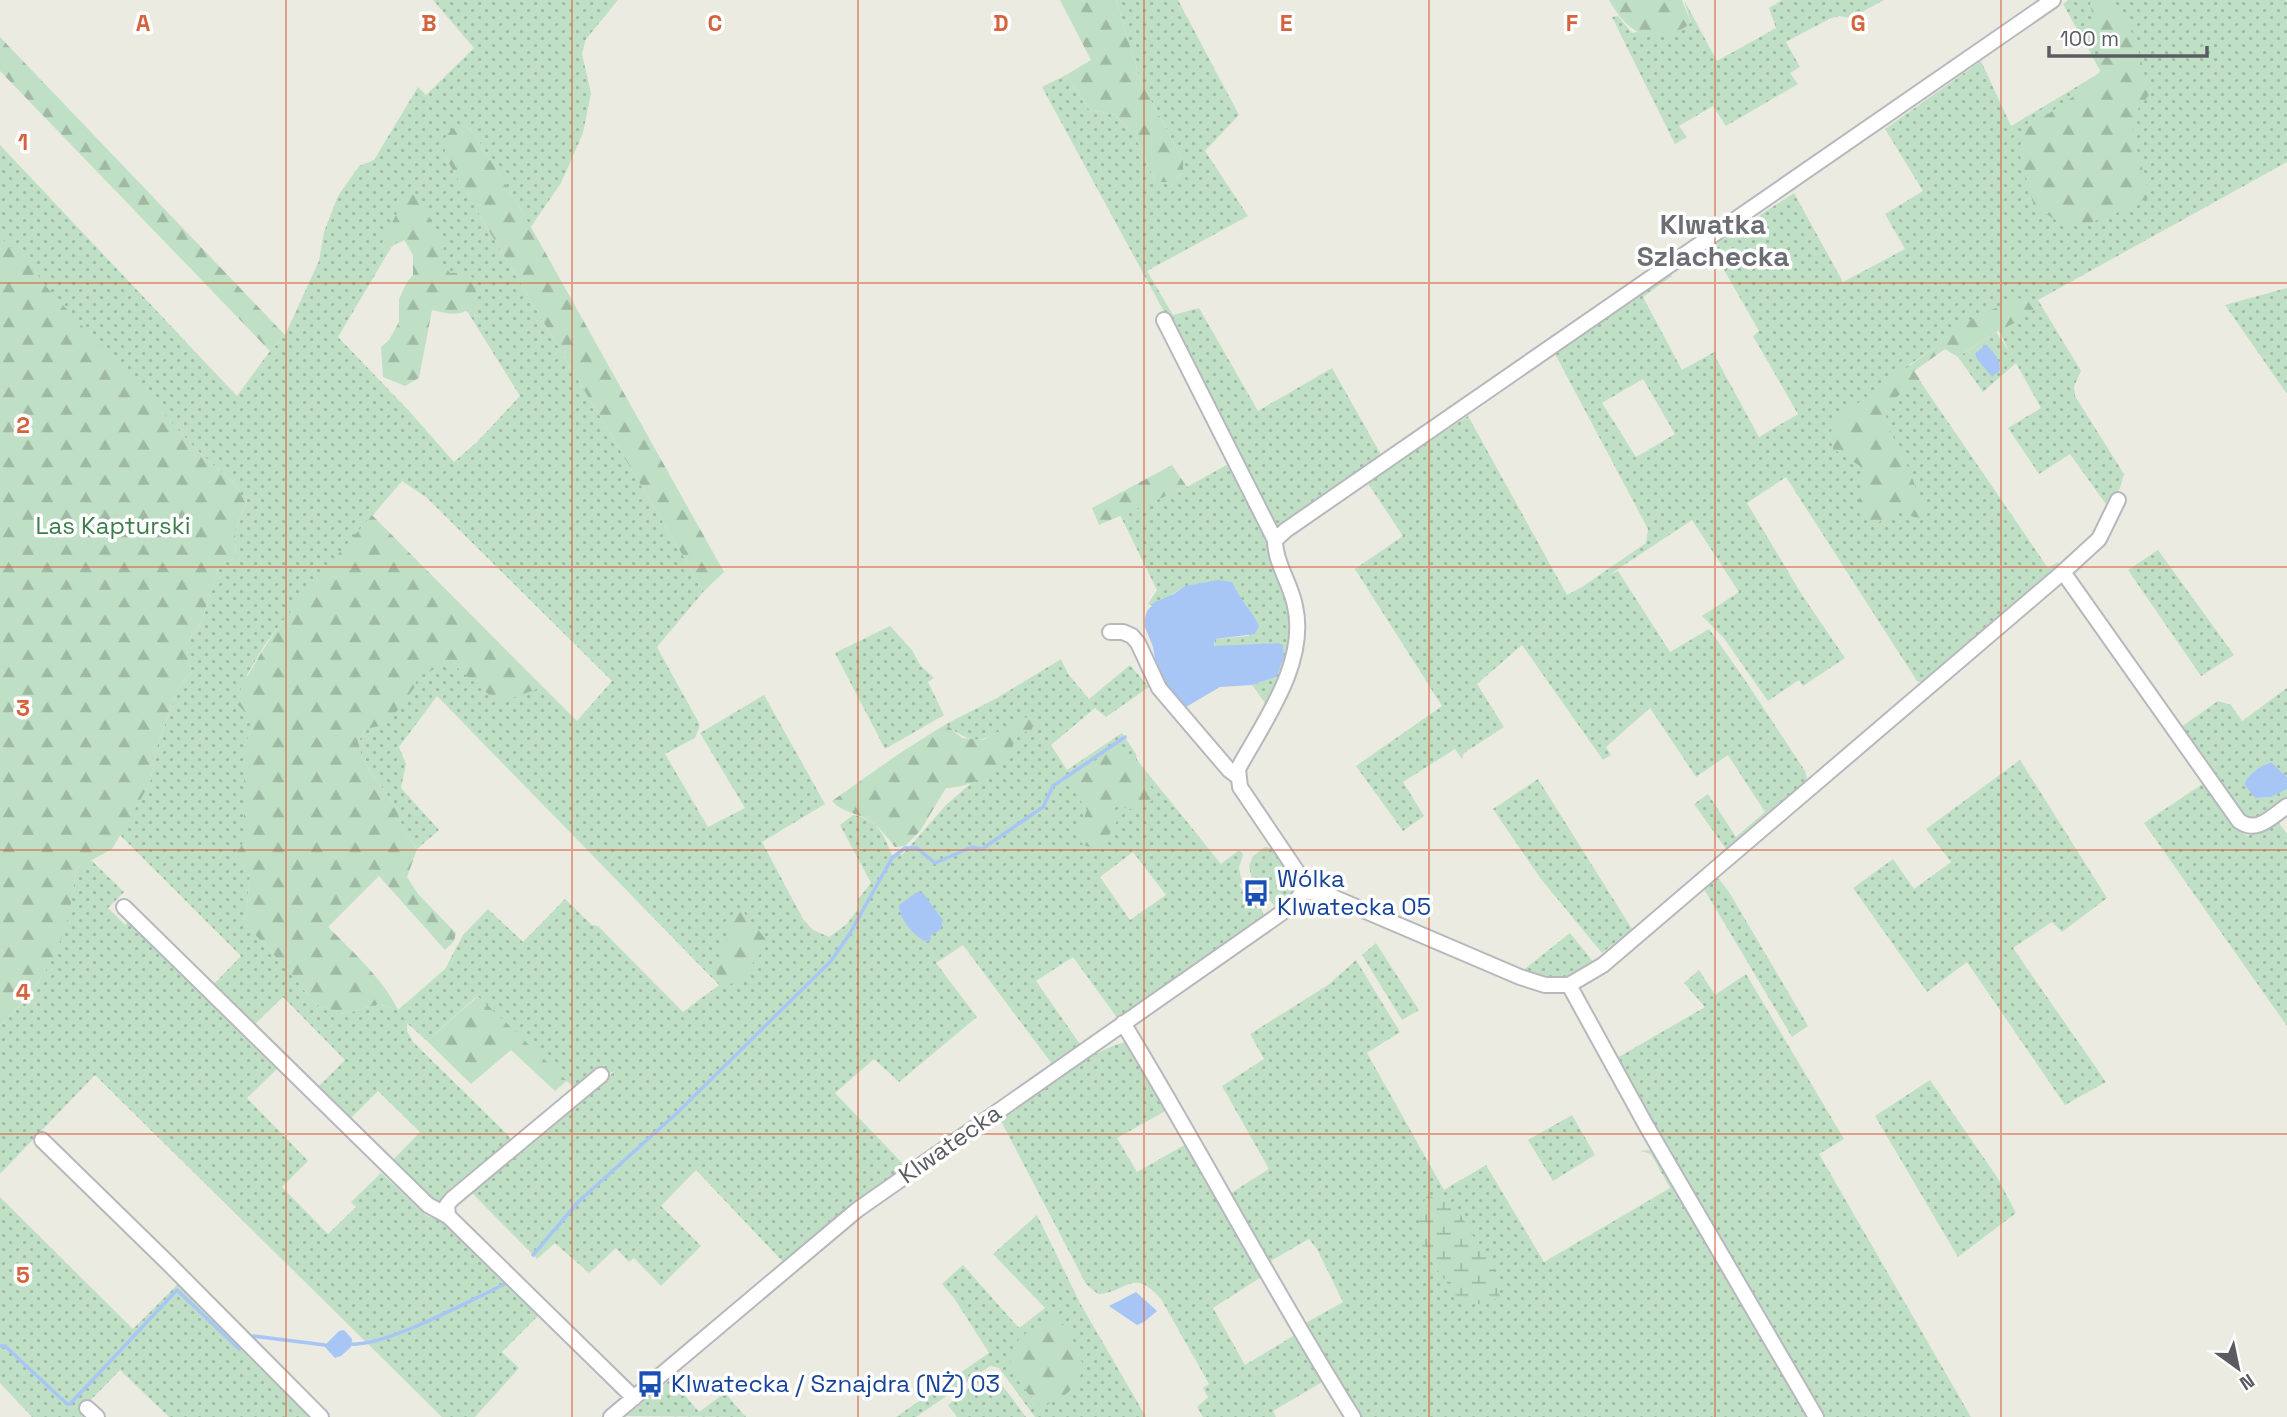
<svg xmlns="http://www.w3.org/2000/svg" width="2287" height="1417" font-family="'Space Grotesk',sans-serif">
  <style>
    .grass { fill: url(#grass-dots); fill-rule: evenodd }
    .forest { fill: url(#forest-firs) }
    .wetland { fill: url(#wetland-marsh) }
    .water { fill: #a8c6f5 }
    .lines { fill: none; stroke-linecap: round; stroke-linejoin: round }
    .stream { stroke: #a8c6f5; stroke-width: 3.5 }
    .minor-casing { stroke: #b7b8bd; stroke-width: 18 }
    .minor { stroke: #fff; stroke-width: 14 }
    .grid { fill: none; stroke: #d4633e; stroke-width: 2; stroke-opacity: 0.55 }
    .labels { text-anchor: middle; stroke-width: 7; stroke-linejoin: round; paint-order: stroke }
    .park-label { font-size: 24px; fill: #3d7c4b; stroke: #fff }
    .transit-label { font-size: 24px; fill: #164399; stroke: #fff; text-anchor: start }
    .street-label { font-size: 24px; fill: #5a5c61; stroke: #fff }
    .quarter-label { font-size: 28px; font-weight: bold; fill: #6b6e73; stroke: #fff }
    .grid-label { font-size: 23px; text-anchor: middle; font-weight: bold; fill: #d4633e; stroke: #fff; stroke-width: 7; stroke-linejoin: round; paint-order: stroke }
  </style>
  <defs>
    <pattern id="grass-dots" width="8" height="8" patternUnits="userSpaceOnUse" patternTransform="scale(1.75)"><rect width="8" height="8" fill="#c0e0c6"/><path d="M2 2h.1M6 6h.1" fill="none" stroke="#9fb9a4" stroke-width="1.8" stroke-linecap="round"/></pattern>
    <pattern id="forest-firs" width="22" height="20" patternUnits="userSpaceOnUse" patternTransform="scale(1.75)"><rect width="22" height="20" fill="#c0e0c6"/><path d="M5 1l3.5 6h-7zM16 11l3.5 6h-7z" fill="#9fb9a4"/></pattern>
    <pattern id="wetland-marsh" width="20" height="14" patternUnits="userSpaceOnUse" patternTransform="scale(1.75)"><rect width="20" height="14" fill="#c0e0c6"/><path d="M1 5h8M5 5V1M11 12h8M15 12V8" fill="none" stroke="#9fb9a4"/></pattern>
  </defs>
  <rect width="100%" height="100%" fill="#ebebe2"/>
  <path class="grass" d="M433,0H618L586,39L582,54L591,93L583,133L561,183L530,228L522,211L475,135L465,125L445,157L704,591L657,647L700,725L695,738L665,754L708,827L745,808L700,733L764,695L825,804L762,842L803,919L813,930L829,937L847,924L857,910L858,899L871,883L840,825L853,815C878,820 883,833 892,855L903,854L946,805L1002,756L1010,727C980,742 974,747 946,724L997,698L1061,659L1068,674L1089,699L1130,665L1149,687L1106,717L1095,708L1051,745L1067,770L1122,733L1136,754L1137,760L1221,864L1239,850L1243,854L1239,868L1242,883L1239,885L1258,909L1261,907L1264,918L1118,1019L1073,957L1036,981L1080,1044L1052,1064L963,945L936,963L977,1017L899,1082L874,1059L835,1093L906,1167L860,1201L784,1263L696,1170L661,1206L701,1246L661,1286L634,1258L629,1262L616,1248L589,1273L555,1243L537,1259L470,1191L615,1071L574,1088L477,996L427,1041L407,1023V1031L413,1042L509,1136L511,1141L447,1198L439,1203L433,1202L390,1163L420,1132L378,1091L348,1121L317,1088L345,1060L283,997L254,1025L212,986L241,956L120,835L150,782L158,744L178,688L191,672L186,644L201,623L219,565L236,557L235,530L246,504L236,485L198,451L0,241V145L237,396L270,351L285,335L319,261L324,232L338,196L359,166L374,160L418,87L426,95L474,48ZM409,238L469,314L520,396L477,442L454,462L410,412L338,337L392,246ZM402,481L426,497L612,681L577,721L372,516ZM286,617L366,729L358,742L362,759L395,806L405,833L417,849L439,830L401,788L406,764L399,747L437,696L719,985L683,1012L598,926L592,925L565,899L523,942L488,909L463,935L445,969L398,1010L379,1004L344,1014L315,1004L289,971L245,924L250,876L235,856L244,841V749L254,721L247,675L264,646ZM1133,852L1166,895L1130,920L1100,877Z
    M1116,0H1178L1239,115L1205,151L1248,216L1147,271L1173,315L1199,308L1258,411L1332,368L1380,453L1379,461L1275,532L1168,319L1042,87L1066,75L1088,109L1115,115L1136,138L1156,182H1170L1183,173V160L1141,82Z
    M1684,0L1717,61L1776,28L1769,8L1782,0H1884L1851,18L1839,16L1829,19L1786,42L1800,67L1790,73L1798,84L1726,126L1713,106L1679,126L1687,137L1675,144L1612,17L1618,16L1632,33L1637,32L1652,36L1691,23Z
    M2068,0H2286L2287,2V162L2038,300L2081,371L2074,386L2075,396L2124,474L2120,488L2108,507L2070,454L2039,474L2008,428L2041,408L2016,363L1983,392L1958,357L1996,332L2009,351L1993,319L1947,339L1909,365L2048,568L2058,562L2060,566L1923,683L1917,681L1786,477L1747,503L1802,595L1845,658L1803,686L1799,680L1768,701L1723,637L1702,616L1739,592L1692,520L1609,575L1618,571L1670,652L1709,629L1743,677L1805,771L1807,778L1805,783L1726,849L1694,804L1708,794L1736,837L1765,812L1728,755L1696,777L1650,708L1606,747L1611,755L1603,760L1522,645L1477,684L1504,727L1464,753L1462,759L1455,749L1403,782L1424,816L1403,831L1356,766L1442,706L1355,569L1403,536L1367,482L1468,416L1567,595L1582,587L1646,543L1648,529L1554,352L1670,272L1672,276L1643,297L1682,370L1716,351V358L1759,437L1798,414L1753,336L1759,331L1711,247L1794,193L1843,282L1905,249L1885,214L1923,191L1885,129L1981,61L2011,126L2101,72L2063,4ZM1643,379L1675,434L1636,457L1602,403Z
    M2287,288V394L2225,305Z
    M1232,462L1261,525L1288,609L1291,640L1283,676L1265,703L1252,685L1276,677L1278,643L1214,647L1215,639L1249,636L1247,606L1238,597L1234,588L1185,586L1155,606L1148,604L1157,590L1120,515L1187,487Z
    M2158,550L2234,655L2201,676L2128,570Z
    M890,626L912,650L920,665L934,678L928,682L944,715L885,749L835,653Z
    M2287,688V777L2271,762C2259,767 2250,772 2244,784L2256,798L2271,797L2287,789V799L2261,817L2247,822L2178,729L2218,701L2231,705L2242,721Z
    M2020,760L2107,898L2062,932L2052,922L2013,948L2106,1082L2065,1105L1967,962L1927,992L1853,888L1893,859L1914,889L1951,862L1926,829Z
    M1538,779L1632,929L1602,953L1541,879L1493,809Z
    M2204,783L2238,830L2248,836L2276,819L2287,834V1026L2144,823Z
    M1265,847L1276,849C1285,864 1299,879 1294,898L1277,909L1252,879L1249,866L1253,856Z
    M91,860L124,892L108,908L125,925L129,921L278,1068L247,1098L308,1161L282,1187L328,1234L356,1207L351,1202L381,1173L427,1216L444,1222L454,1229L539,1315L502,1352L519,1368L475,1417H442L95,1075L0,1174V1026C54,974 64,940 77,868Z
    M1717,877L1729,892L1808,1026L1792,1037L1701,884Z
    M1570,933L1595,964C1559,983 1561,984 1522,971Z
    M1376,943L1419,1010L1402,1020L1362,955Z
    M1356,960L1400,1032L1367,1053L1444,1190L1486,1165L1544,1262L1670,1188L1651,1154L1641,1151L1650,1150L1656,1153L1812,1417H1358L1302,1325L1343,1302L1317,1249L1309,1239L1267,1263L1228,1195L1269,1169L1222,1086L1264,1059L1250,1034L1328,985Z
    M1699,970L1715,995L1746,974L1844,1139L1819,1154L1971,1417H1821L1667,1154L1617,1058L1705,1007L1684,983Z
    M1126,1042L1132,1045L1167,1110L1117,1138L1137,1172L1188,1143L1263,1276L1213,1308L1245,1365L1298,1333L1324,1381L1273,1411L1276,1417H1203L1197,1407L1208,1397L1203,1388L1209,1384L1161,1299C1133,1266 1126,1293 1098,1294L1086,1284L1000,1119C1030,1098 1092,1048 1126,1042Z
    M1930,1080L1997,1177L2016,1213L1958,1257L1875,1116Z
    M1572,1115L1595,1155L1553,1181L1528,1140Z
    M0,1197L133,1329L179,1283L312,1417H169L120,1370L82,1409L90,1417H32L0,1383Z
    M1037,1215L1080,1303L1146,1417H1035L999,1368L990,1366L916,1417H896L989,1353L954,1298L942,1284L963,1265L1019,1328L1045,1308L993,1254Z
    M985,1375L996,1377L1026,1417H957L948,1405Z
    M671,1379L699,1412L725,1393L746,1417L626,1416Z"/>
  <path class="forest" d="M1060,0H1116L1141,82L1183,160V173L1170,182H1156L1136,138L1115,115L1088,109L1066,75L1091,60Z
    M1609,0H1682L1691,23C1656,49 1629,36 1609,0Z
    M2098,0C2133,3 2143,67 2149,95L2132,117L2133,135L2150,197L2124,210L2084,225L2060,223L2034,206L2020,156L2021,141L2029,127L2093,83L2101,69L2100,55L2090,3Z
    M0,37L285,335L270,351L0,71Z
    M455,125H465L475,135L522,211L724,572L704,591L445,157V138Z
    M413,189L445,244L440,261L450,273H466L475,279L477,304C459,317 452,315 432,310L419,378L405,386L383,377L381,347L389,340L399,322V299L407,282L413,275V255L402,236L386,253L380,247L402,203Z
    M0,237L34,270L49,290L198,451L236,485L246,504L235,530L236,557L219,565L201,623L186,644L191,672L178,688L158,744L150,782L131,817L112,849L77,868C73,886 72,905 67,922C55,964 31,996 0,1026Z
    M2017,298L2027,300L2034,310L2023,319L1996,332L1958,357L1945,349L1914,371L1920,380L1895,398L1885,410L1887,424L1909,469L1919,497L1927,503L1931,510C1921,524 1910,515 1896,510L1875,525L1864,519L1857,509L1863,485L1860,466L1833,449L1830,433L1837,421L1851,408L1945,340L1957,326Z
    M1172,465L1187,487L1099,525L1092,508Z
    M372,515L542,687L499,703L450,662L418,677L414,688L387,724L366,729L358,741L362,759L395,806L405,833L417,849L407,877L418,894L456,933L454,941L445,950L379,876L328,927C352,951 384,980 398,1010L379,1004L344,1014L315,1004L289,971L245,924L250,876L235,856L244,841V749L254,721L235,702C266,631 322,574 372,515Z
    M1025,717L1035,722L1031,731L1020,733C1002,764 984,786 946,788L920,831L905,846L895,847C886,836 879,826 867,819C855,812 843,813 832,801L897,755L946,724L962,738L983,740Z
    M1113,749H1121L1130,755L1135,767L1158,796L1138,811L1113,805L1117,821L1105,842L1095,849L1084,845L1077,838L1087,810L1066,780Z
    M741,909L769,943L737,983L719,985C712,964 719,960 726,941C730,932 731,922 733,913Z
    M478,996L567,1081L555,1091L511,1050L471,1084L427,1041Z
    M1053,1316L1068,1328L1084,1367C1076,1389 1064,1399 1041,1407C998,1364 998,1346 1053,1316Z"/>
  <path class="wetland" d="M1427,1196L1447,1201L1456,1207L1497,1276L1500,1298L1480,1304L1460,1301C1450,1285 1429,1262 1422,1245C1416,1230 1419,1209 1427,1196Z"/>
  <path class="water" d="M1986,344C1994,353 2000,358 2000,370L1992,377L1977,359L1975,354Z
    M1218,580L1232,582C1239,599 1252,610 1259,626L1255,634L1215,639L1214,646L1278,643L1283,645L1284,658L1276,677L1252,685L1220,687L1186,707L1164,684L1156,666L1153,647L1145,627V618L1147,611L1155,602L1174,594L1185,586Z
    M2271,762L2287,777V789L2271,797L2255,798L2244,784C2250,772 2259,767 2271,762Z
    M917,892L923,893L943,920L941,929L930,936L931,940L927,942C915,937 899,920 899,905Z
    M1136,1292L1157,1311L1144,1322L1137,1325L1109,1306Z
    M344,1330L352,1339L351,1347L341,1356L335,1358L324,1346L339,1331Z"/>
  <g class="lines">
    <path class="stream" d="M533,1255L579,1201L677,1113L831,961L849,935L892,858L905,848H917L935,863L972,847L982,849L1043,807L1053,786L1125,737
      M249,1340L253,1336L325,1345
      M351,1344C385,1347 471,1300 505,1284
      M0,1346H5L67,1404H70L177,1290L239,1349L243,1345"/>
    <defs>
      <path id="minor" d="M1164,320L1275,540C1275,563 1291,584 1295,606C1308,663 1264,721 1238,769L1240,787L1300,876L1303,891
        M1275,540L1286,530L2053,0
        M2063,572L2239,821C2257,834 2271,817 2287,806
        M1110,632H1123L1132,636L1138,643L1159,688L1229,770L1237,776
        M1303,891L1328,895L1520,977L1545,985H1569
        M124,907L428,1205L448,1216L634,1398
        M1569,985L1603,965L2063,572L2099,539L2118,500
        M1569,985L1647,1127L1816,1417
        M1123,1023C1202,1153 1272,1288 1353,1417
        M42,1140L167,1262L321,1417
        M448,1216L447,1205L452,1199L601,1075
        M87,1408L97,1417
        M611,1417L857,1210L1293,905L1303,891"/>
    </defs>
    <use href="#minor" class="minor-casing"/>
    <use href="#minor" class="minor"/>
  </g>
  <path class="grid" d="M286,0V1417M572,0V1417M858,0V1417M1144,0V1417M1429,0V1417M1715,0V1417M2001,0V1417M0,283H2287M0,567H2287M0,850H2287M0,1134H2287"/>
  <defs>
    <symbol id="bus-bare" viewBox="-9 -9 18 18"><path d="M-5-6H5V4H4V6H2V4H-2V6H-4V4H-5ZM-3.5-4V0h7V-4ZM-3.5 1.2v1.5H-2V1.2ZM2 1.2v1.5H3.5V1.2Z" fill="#1a4fb4" stroke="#fff" stroke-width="2.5" paint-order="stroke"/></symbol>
  </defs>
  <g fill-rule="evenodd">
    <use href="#bus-bare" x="1237" y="874" width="38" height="38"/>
    <use href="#bus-bare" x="631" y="1365" width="38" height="38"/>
  </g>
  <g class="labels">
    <g class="park-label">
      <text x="113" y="534">Las Kapturski</text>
    </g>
    <g class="transit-label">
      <text x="1277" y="887">Wólka<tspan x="1277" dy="28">Klwatecka 05</tspan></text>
      <text x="671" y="1392">Klwatecka / Sznajdra (NŻ) 03</text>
    </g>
    <g class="street-label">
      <text transform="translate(950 1144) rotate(-35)" y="8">Klwatecka</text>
    </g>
    <g class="quarter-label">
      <text x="1713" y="234">Klwatka<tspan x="1713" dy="32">Szlachecka</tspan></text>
    </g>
  </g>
  <g class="grid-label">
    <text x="143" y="31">A</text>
    <text x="429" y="31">B</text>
    <text x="715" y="31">C</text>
    <text x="1001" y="31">D</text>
    <text x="1286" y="31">E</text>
    <text x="1572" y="31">F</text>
    <text x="1858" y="31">G</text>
    <text x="23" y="150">1</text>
    <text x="23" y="433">2</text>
    <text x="23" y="716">3</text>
    <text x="23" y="1000">4</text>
    <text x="23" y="1283">5</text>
  </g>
  <g transform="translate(2238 1368) rotate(147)" stroke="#ffffff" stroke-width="5" paint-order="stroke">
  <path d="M0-5L12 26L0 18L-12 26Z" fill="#5a5c61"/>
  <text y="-10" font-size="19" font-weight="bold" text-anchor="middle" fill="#5a5c61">N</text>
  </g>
  <path d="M2049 46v10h158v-10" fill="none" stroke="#5a5c61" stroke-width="3.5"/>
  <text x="2060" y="46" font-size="21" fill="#5a5c61" stroke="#ffffff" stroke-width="5" paint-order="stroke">100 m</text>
</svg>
